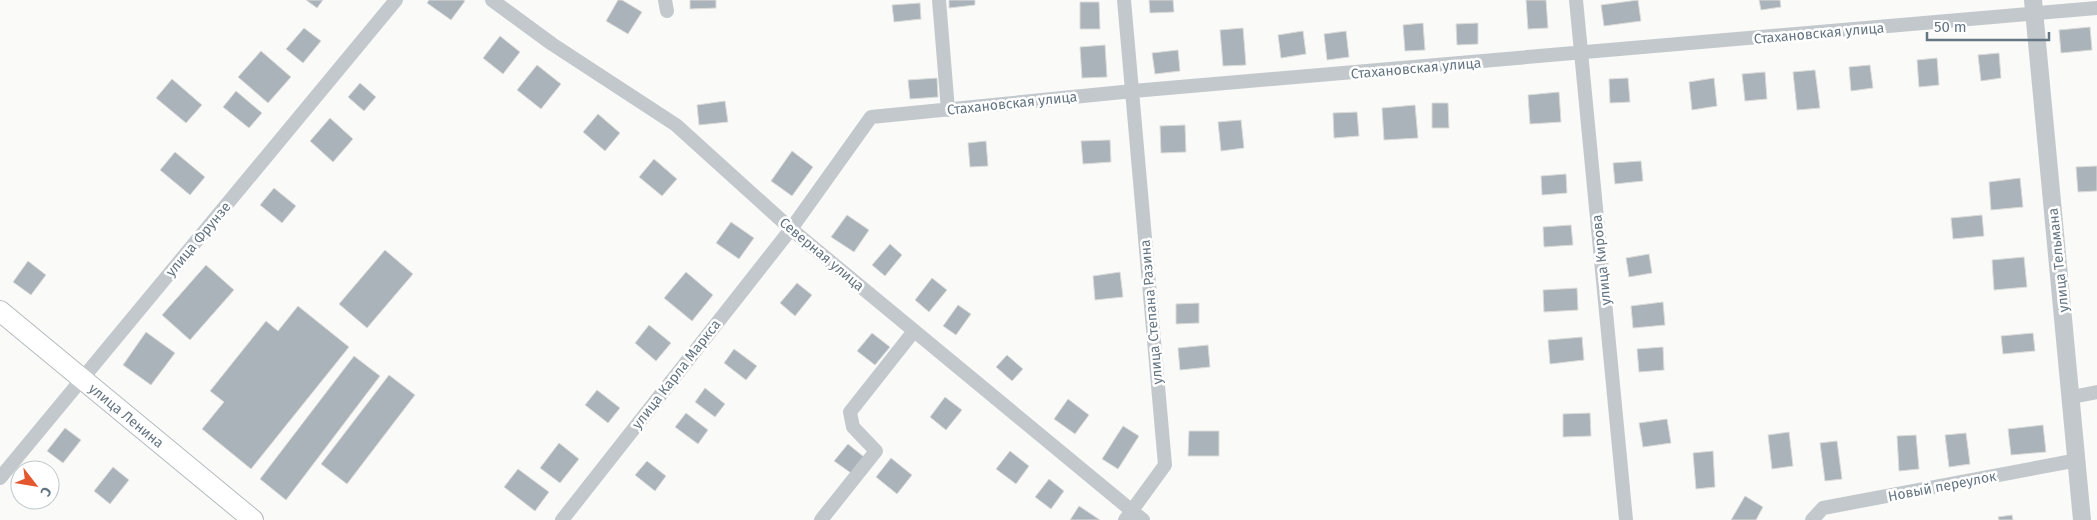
<svg xmlns="http://www.w3.org/2000/svg" width="2097" height="520" font-family="'Fira Sans',sans-serif">
  <style>
    .building { fill: #aab3b9; stroke: #dcdcda }
    .lines { fill: none; stroke-linecap: round; stroke-linejoin: round }
    .secondary-casing { stroke: #b3babf; stroke-width: 22 }
    .minor { stroke: #c3c8cc; stroke-width: 14 }
    .tertiary { stroke: #c3c8cc; stroke-width: 18 }
    .secondary { stroke: #fff; stroke-width: 20 }
    .labels { text-anchor: middle; stroke-width: 5; stroke-linejoin: round; paint-order: stroke }
    .street-label { font-size: 14px; fill: #657683; stroke: #fff }
  </style>
  <rect width="100%" height="100%" fill="#fafaf8"/>
  <path class="building" d="M306,0H323L317,8Z
    M429,0H463L465,1L451,20L427,3Z
    M618,0H622L642,12L628,34L606,21Z
    M690,0H716V8L690,9Z
    M949,0H975V5L949,8Z
    M1149,0H1173L1174,12L1150,13Z
    M1526,0H1546L1548,28L1528,29Z
    M1638,0L1641,21L1604,26L1601,5Z
    M1759,0H1780L1781,7L1761,10Z
    M1080,2H1099L1100,29H1080Z
    M920,3L921,19L894,22L892,5Z
    M1423,23L1425,50L1405,51L1403,25Z
    M1478,23V44L1457,45L1456,24Z
    M2090,27L2092,50L2061,53L2059,30Z
    M304,28L321,41L303,63L286,49Z
    M1243,28L1246,65L1223,66L1220,30Z
    M1303,31L1306,54L1281,58L1278,35Z
    M1346,31L1349,57L1327,60L1324,34Z
    M500,36L520,52L503,74L483,58Z
    M1105,45L1107,77L1082,78L1080,47Z
    M1178,50L1180,71L1155,74L1152,53Z
    M261,51L291,77L268,103L238,77Z
    M1999,53L2001,78L1981,81L1978,55Z
    M1937,58L1939,85L1919,87L1917,60Z
    M537,65L561,84L541,109L517,90Z
    M1870,65L1873,88L1851,91L1849,67Z
    M1815,70L1820,108L1797,110L1793,72Z
    M1765,72L1767,99L1745,101L1742,74Z
    M937,78L938,97L910,99L908,80Z
    M1628,78L1630,102L1610,103L1609,79Z
    M1714,78L1717,106L1692,110L1689,82Z
    M172,79L202,105L186,123L156,98Z
    M360,83L376,97L364,111L348,97Z
    M236,91L262,113L249,128L223,107Z
    M1559,92L1561,122L1530,124L1528,95Z
    M725,101L728,122L699,125L697,105Z
    M1432,103H1448L1449,128H1432Z
    M1415,105L1418,138L1384,140L1382,108Z
    M1357,112L1359,136L1334,138L1333,113Z
    M598,114L620,133L605,151L583,132Z
    M330,118L353,139L333,162L310,141Z
    M1241,120L1244,148L1221,151L1218,122Z
    M1185,125L1186,152L1161,153L1160,126Z
    M1110,140L1111,162L1083,164L1081,141Z
    M986,141L988,166L970,167L968,143Z
    M792,151L813,167L792,196L771,181Z
    M175,152L205,177L190,195L160,170Z
    M654,159L677,179L662,196L639,177Z
    M1641,161L1643,181L1615,184L1613,163Z
    M2097,166V191L2078,192L2076,167Z
    M1566,174L1567,193L1542,195L1541,176Z
    M2020,178L2023,207L1991,210L1989,182Z
    M274,188L296,206L282,223L260,205Z
    M847,215L869,230L854,252L831,237Z
    M1982,215L1984,236L1953,239L1951,218Z
    M731,222L754,238L739,259L716,243Z
    M1571,225L1573,245L1544,247L1543,227Z
    M890,244L902,255L885,276L872,265Z
    M385,250L413,274L367,328L339,304Z
    M1649,254L1652,273L1629,277L1626,258Z
    M2024,257L2027,287L1994,290L1992,260Z
    M28,261L46,275L31,295L13,282Z
    M206,265L234,290L190,340L162,315Z
    M686,272L713,295L692,321L664,298Z
    M1120,272L1123,297L1095,300L1093,276Z
    M932,278L947,290L929,312L915,300Z
    M797,283L812,295L795,316L780,303Z
    M1577,288L1578,310L1544,312L1543,290Z
    M1663,302L1665,325L1633,328L1631,306Z
    M1199,303V323L1176,324V304Z
    M958,305L971,314L956,335L943,326Z
    M298,306L349,347L251,469L202,429L224,402L210,391L266,321L278,331Z
    M649,325L671,343L656,361L635,343Z
    M146,332L175,353L151,385L123,365Z
    M872,333L890,347L875,365L857,351Z
    M2033,333L2035,351L2003,354L2001,336Z
    M1582,337L1584,360L1550,364L1548,340Z
    M1208,345L1210,367L1180,370L1178,348Z
    M1663,347L1664,370L1639,372L1637,349Z
    M734,349L757,366L746,380L724,363Z
    M1007,355L1023,369L1012,381L996,367Z
    M354,356L380,376L286,500L260,479Z
    M389,375L415,395L347,484L321,464Z
    M705,388L725,404L715,417L695,402Z
    M597,390L620,408L608,423L585,405Z
    M945,397L962,410L946,430L930,417Z
    M1068,399L1089,415L1075,434L1054,419Z
    M686,413L708,430L698,444L675,427Z
    M1590,413L1591,436L1563,437V414Z
    M1667,419L1671,443L1643,447L1639,423Z
    M2043,425L2046,452L2011,455L2008,429Z
    M1123,426L1139,436L1118,469L1102,459Z
    M65,428L81,440L63,463L47,451Z
    M1189,431H1219V456H1188Z
    M1789,432L1793,466L1772,469L1768,435Z
    M1966,433L1970,464L1949,467L1945,435Z
    M1916,435L1919,469L1899,471L1897,436Z
    M1837,441L1842,479L1825,481L1820,443Z
    M559,443L579,459L560,483L540,468Z
    M848,444L864,457L851,473L834,461Z
    M1010,451L1029,466L1016,484L996,469Z
    M1713,451L1715,487L1696,489L1693,453Z
    M891,458L912,475L897,494L876,477Z
    M647,461L666,476L655,491L635,475Z
    M113,467L129,480L110,504L94,491Z
    M518,469L549,492L535,511L504,487Z
    M1049,479L1064,491L1051,509L1035,497Z
    M1745,496L1763,507L1756,520H1731Z
    M1079,506L1100,520H1070Z
    M2012,515L2013,520H1999L1998,517Z"/>
  <g class="lines">
    <defs>
      <g id="secondary">
        <path id="s1" d="M0,311L253,520"/>
      </g>
    </defs>
    <use href="#secondary" class="secondary-casing"/>
    <path class="minor" d="M492,0L552,44L676,125L791,229L1143,520
      M665,0L667,11
      M939,0L948,110
      M1124,0L1165,465L1125,520
      M1576,0L1626,520
      M2072,397L2097,392
      M0,478L396,0
      M562,520L791,229L871,117L1133,91L2097,8
      M821,520L876,451L853,427L850,412L914,331
      M1812,520L1823,508L2078,460"/>
    <path class="tertiary" d="M2033,0L2082,520"/>
    <use href="#secondary" class="secondary"/>
  </g>
  <g class="labels">
    <g class="street-label">
      <text transform="translate(1819 33) rotate(-5)" y="5">Стахановская улица</text>
      <text transform="translate(1416 68) rotate(-5)" y="5">Стахановская улица</text>
      <text transform="translate(1012 103) rotate(-6)" y="5">Стахановская улица</text>
      <text transform="translate(198 239) rotate(-50)" y="5">улица Фрунзе</text>
      <text transform="translate(822 254) rotate(40)" y="5">Северная улица</text>
      <text transform="translate(1601 260) rotate(-96)" y="5">улица Кирова</text>
      <text transform="translate(2058 260) rotate(-96)" y="5">улица Тельмана</text>
      <text transform="translate(1151 312) rotate(-95)" y="5">улица Степана Разина</text>
      <text transform="translate(676 374) rotate(-52)" y="5">улица Карла Маркса</text>
      <text dy="5" stroke="none"><textPath href="#s1" startOffset="164">улица Ленина</textPath></text>
      <text transform="translate(1942 486) rotate(-11)" y="5">Новый переулок</text>
    </g>
  </g>
  <g transform="translate(35 485) rotate(121)"><circle r="24" fill="#ffffff" stroke="#c1c8cd"/>
  <path d="M0-4L9 19L0 12L-9 19Z" fill="#e4572e"/>
  <text y="-8" font-size="14" font-weight="bold" text-anchor="middle" fill="#657683">С</text>
  </g>
  <path d="M1927 32v8h122v-8" fill="none" stroke="#657683" stroke-width="2.5"/>
  <text x="1934" y="32" font-size="15" fill="#657683" stroke="#ffffff" stroke-width="4" paint-order="stroke">50 m</text>
</svg>
